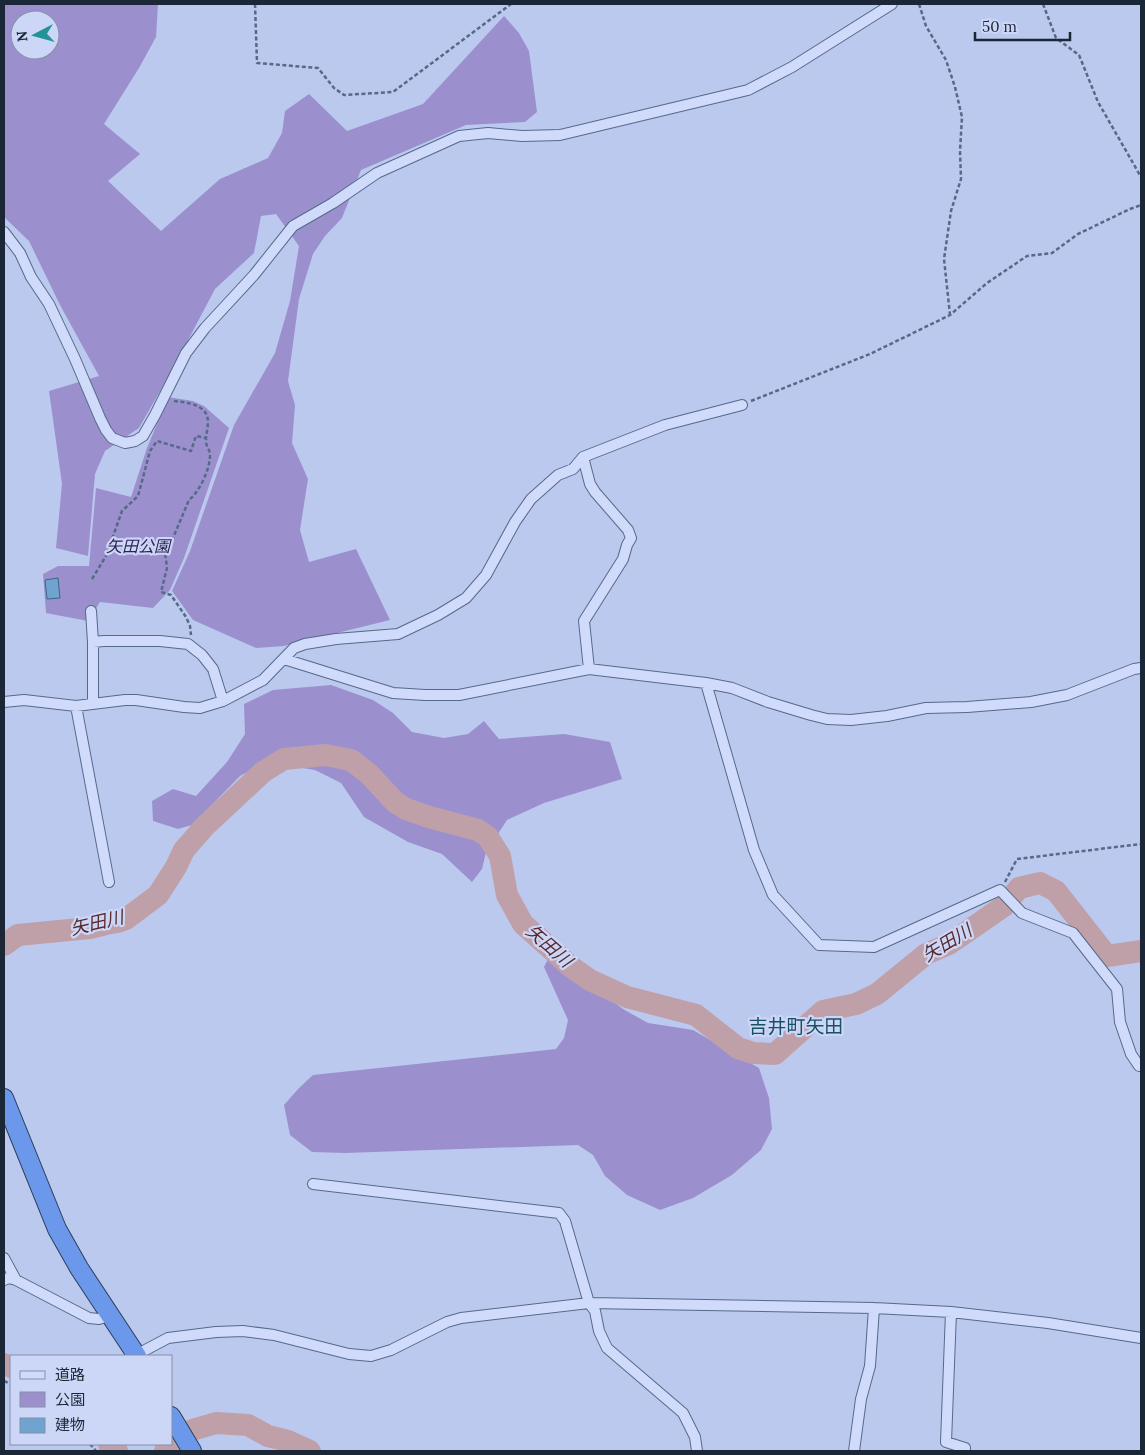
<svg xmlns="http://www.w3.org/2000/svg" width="1145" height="1455" font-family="Lora,'Noto Sans JP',serif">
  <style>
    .green { fill: #9b90cd; fill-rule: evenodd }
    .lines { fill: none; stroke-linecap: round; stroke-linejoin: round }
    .river { stroke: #c0a0a8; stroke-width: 22 }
    .building { fill: #70a3cf; stroke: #3a6588 }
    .minor-casing { stroke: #556a87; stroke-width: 12 }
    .trunk-casing { stroke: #2a3e55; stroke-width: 20 }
    .path { stroke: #556a87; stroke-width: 2.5; stroke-dasharray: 4 2.5; stroke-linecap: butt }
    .minor { stroke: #d0dafa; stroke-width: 10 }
    .trunk { stroke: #6c98ec; stroke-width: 18 }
    .labels { text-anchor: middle; stroke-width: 4.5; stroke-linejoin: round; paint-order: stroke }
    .park-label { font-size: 16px; font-style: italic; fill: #302053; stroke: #ccd6f7 }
    .water-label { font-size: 18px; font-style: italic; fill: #57292a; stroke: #ccd6f7 }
    .quarter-label { font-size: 19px; fill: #185064; stroke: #ccd6f7 }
  </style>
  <rect width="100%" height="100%" fill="#bcc9ef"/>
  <path class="green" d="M4,4H158L156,37L139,68L104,124L140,154L108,181L161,231L220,179L268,158L282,133L285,111L309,94L347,131L423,104L504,16L519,33L529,51L537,112L525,122L466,125L361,170L342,218L325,236L313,254L299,299L288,381L295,405L292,443L308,479L300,530L309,562L356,549L390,620L284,646L256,648L193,620L172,591L190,551L234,425L275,353L290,301L299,246L276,214L261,216L254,253L215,289L176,363L139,428L105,451L95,474L88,556L56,548L62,484L49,391L99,376L60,305L29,241L4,217ZM20,20H50V50H20Z
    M168,397L193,401L204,406L229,428L184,558L170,590L153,608L100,602L88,621L46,613L43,574L58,566H89L96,488L131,497L147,448Z
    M331,685L373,700L393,713L412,732L444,738L468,734L484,721L499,739L564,734L610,742L622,779L544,803L507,820L486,852L482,869L472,882L442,854L408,842L364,817L341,783L315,770L266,762L240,776L192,825L178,829L153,821L152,801L173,789L196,796L227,762L245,734L244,704L273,690Z
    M565,953L582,964L599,991L623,1009L648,1023L693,1030L759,1068L769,1098L772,1129L761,1150L732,1175L693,1198L660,1210L627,1195L605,1176L593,1155L578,1145L345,1153L312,1152L290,1135L284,1105L299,1088L313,1075L556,1049L564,1038L568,1020L544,967L550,955Z"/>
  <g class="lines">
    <path class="river" d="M4,945L18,935L90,928L106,924L117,922L126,919L158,895L176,867L184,850L191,842L204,827L263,772L284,759L326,755L351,760L369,774L395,802L406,809L429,817L478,830L488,837L500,856L507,895L523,924L570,966L590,980L627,997L696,1015L738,1048L753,1053L775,1054L823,1011L856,1004L877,994L926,954L949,944L1004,906L1019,888L1040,883L1056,891L1107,956L1141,951
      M4,1364L11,1367
      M109,1444L117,1451
      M165,1451L192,1430L216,1423L248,1425L268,1436L288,1441L310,1451"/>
  </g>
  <path class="building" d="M58,578L60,598L47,599L45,580Z"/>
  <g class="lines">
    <defs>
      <path id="minor" d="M4,232L20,253L31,277L49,304L75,359L100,418L106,430L112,438L125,443L135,441L143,436L155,415L186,353L205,328L254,275L293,226L333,203L377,173L459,136L488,133L522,136L560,135L748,90L792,67L892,4
        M583,457L590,484L595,492L628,530L631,538L627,545L623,559L584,621L589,669
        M91,611L93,642V704
        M93,642L104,641H160L188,644L202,655L213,669L223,701
        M284,659L393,693L425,695H459L589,669L706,683L732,688L768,702L811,715L827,719L851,720L887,716L926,708L967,707L1031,702L1067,695L1134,669L1141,668
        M706,683L754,850L773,895L819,945L874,947L1000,890L1022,913L1073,933L1117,989L1120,1022L1131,1054L1139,1066H1141
        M4,702L24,700L76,706L125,700H136L184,707L200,708L223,701L263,680L294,648L305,644L336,639L398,634L438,615L466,598L486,575L515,522L531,499L558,475L573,469L583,457L665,425L742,405
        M76,706L109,882
        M313,1184L559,1213L565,1221L589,1303L595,1311L599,1331L607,1348L683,1413L695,1437L697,1451
        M4,1258L16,1280
        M4,1280L9,1278L16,1280L89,1318L99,1319L111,1316
        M951,1312L946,1442L965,1448V1451
        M136,1355L168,1338L216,1332L243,1331L274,1335L349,1354L371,1356L391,1350L447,1322L461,1318L589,1303L874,1308L951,1312L1048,1323L1141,1338
        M854,1451L861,1399L870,1366L874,1308"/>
      <path id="trunk" d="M4,1098L57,1229L79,1268L137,1356
        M171,1416L192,1451"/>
    </defs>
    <use href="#minor" class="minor-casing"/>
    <use href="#trunk" class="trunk-casing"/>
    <path class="path" d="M255,4L257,63L318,68L334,88L344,95L393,92L511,4
      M919,4L926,26L946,60L955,87L962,117L960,151L961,179L951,211L944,259L950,315
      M1043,4L1056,38L1079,55L1098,102L1141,177
      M174,401C183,402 196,403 203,410C212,418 206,430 206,440C205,445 210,449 210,455C210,469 200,491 189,500L170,545L165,552L167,568L161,592L171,595L186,617L190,626L191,635
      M751,401L870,354L950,315L987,283L1027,256L1052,253L1078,234L1130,209L1141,205
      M92,579L106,556L122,511L138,496L150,451L157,441L191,451L196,436L206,438
      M1005,882L1017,859L1141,844
      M4,1381L11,1384
      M90,1444L96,1451"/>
    <use href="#minor" class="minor"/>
    <use href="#trunk" class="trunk"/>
  </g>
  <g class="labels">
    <g class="park-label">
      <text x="138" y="552">矢田公園</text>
    </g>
    <g class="water-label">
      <text transform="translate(97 923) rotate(-13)" y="6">矢田川</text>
      <text transform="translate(947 943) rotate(-31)" y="6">矢田川</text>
      <text transform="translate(549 946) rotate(41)" y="6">矢田川</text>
    </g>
    <g class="quarter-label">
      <text x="796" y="1033">吉井町矢田</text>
    </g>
  </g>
  <rect width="1145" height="1455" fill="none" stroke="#1b2736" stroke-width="10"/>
  <rect x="10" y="1355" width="162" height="90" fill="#ccd6f7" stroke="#8590aa"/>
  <rect x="20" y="1371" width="25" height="8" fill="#d0dafa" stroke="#8590aa"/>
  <text x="55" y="1380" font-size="15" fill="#1b2736">道路</text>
  <rect x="20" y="1392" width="25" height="15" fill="#9b90cd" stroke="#8590aa"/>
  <text x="55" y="1405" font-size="15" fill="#1b2736">公園</text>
  <rect x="20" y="1418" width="25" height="15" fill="#70a3cf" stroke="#8590aa"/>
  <text x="55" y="1430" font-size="15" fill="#1b2736">建物</text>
  <g transform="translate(35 35) rotate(264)"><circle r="24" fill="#ccd6f7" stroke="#8590aa"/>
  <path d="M0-4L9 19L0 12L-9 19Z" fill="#239399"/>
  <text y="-8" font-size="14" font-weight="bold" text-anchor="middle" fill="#1b2736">N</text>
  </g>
  <path d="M975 32v8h95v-8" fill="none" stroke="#1b2736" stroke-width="2.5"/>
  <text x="982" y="32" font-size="15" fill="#1b2736" stroke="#ccd6f7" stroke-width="4" paint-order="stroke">50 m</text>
</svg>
